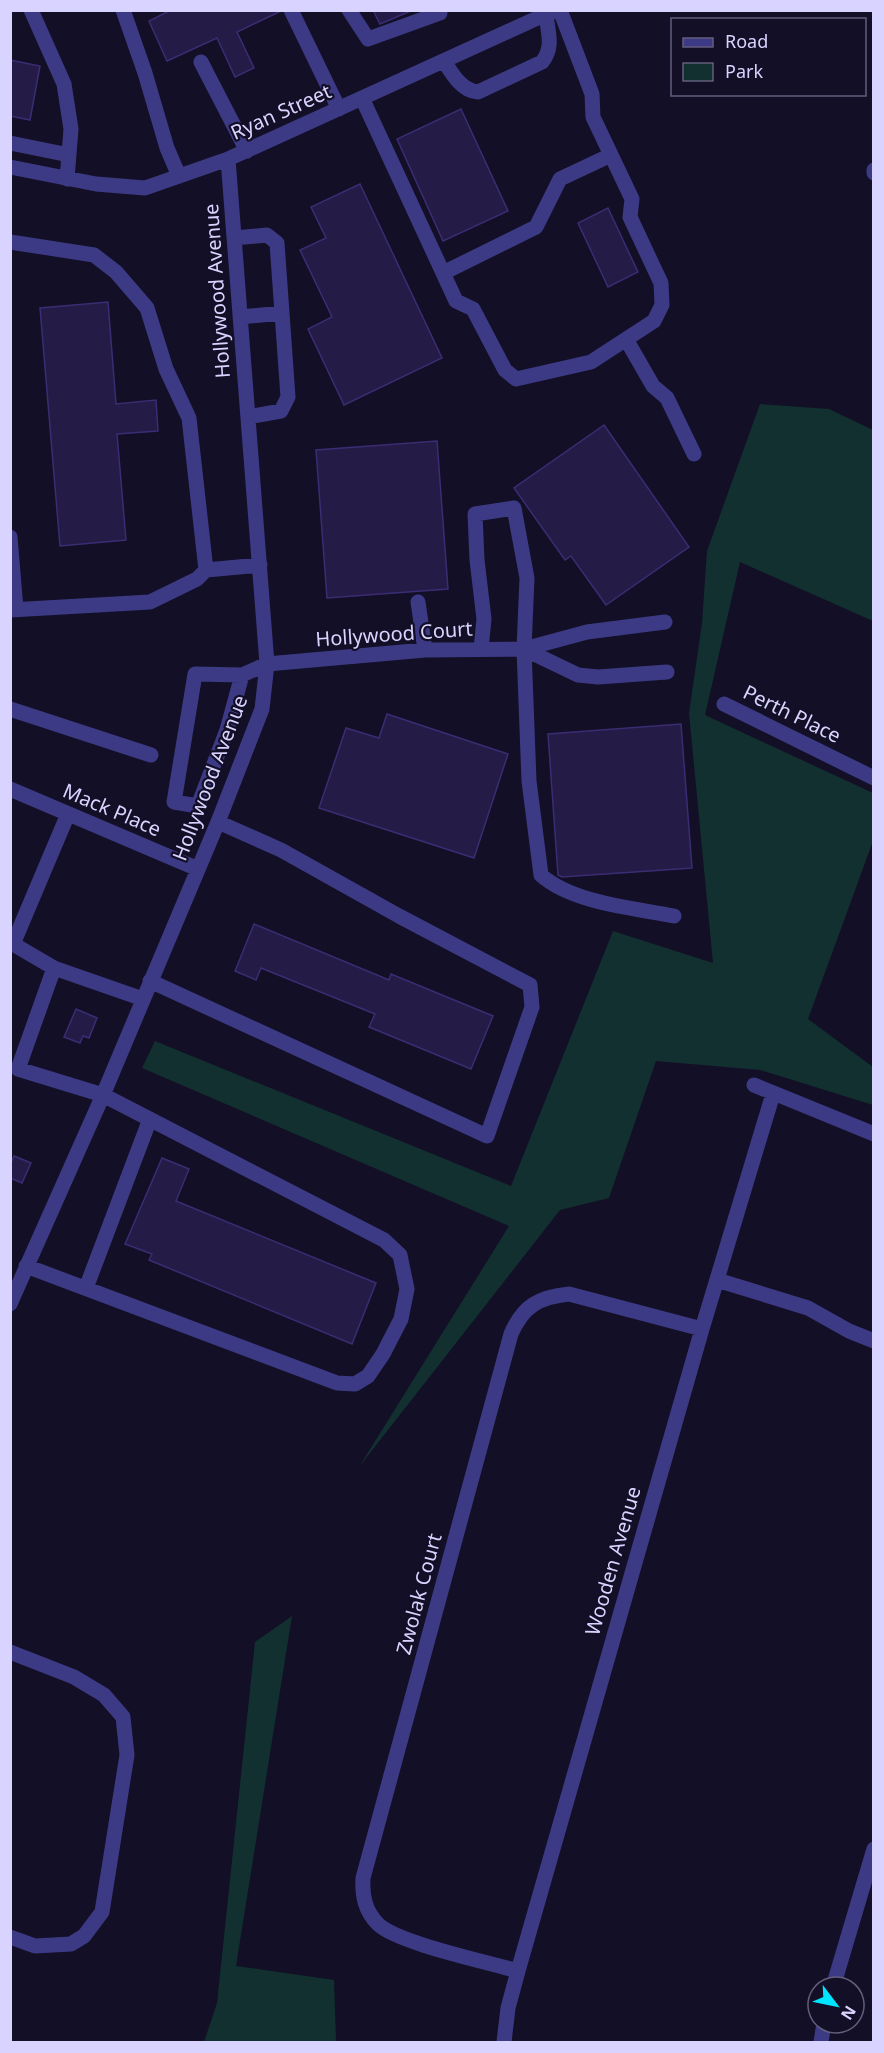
<svg xmlns="http://www.w3.org/2000/svg" width="884" height="2053" font-family="'Noto Sans',sans-serif">
  <style>
    .green { fill: #12302f }
    .building { fill: #241b47; stroke: #3b2d73; stroke-width: 1.5 }
    .lines { fill: none; stroke-linecap: round; stroke-linejoin: round }
    .minor { stroke: #3d3a85; stroke-width: 15 }
    .labels { text-anchor: middle; stroke-width: 4.5; stroke-linejoin: round; paint-order: stroke }
    .street-label { font-size: 20px; fill: #d9d4ff; stroke: #130f26 }
  </style>
  <rect width="100%" height="100%" fill="#130f26"/>
  <path class="green" d="M760,404L829,409L873,430V621L740,562L705,715L873,793V841L808,1019L873,1067V1105L760,1070L656,1061L609,1198L560,1210L359,1467L509,1226L142,1068L155,1041L511,1186L613,931L713,963L689,713L702,623L707,551Z
    M292,1616L236,1966L334,1980L336,2041L345,2042H204L217,2003L255,1642Z"/>
  <path class="building" d="M171,10H281V11L237,32L254,68L235,77L217,38L167,61L149,21Z
    M373,10H413L380,24Z
    M10,60L40,66L30,120L10,116Z
    M461,109L508,211L443,241L397,139Z
    M360,184L442,358L344,405L308,329L332,317L300,250L326,238L311,207Z
    M608,208L638,272L608,287L578,223Z
    M108,302L116,404L156,400L158,431L117,434L126,540L60,546L40,308Z
    M604,425L689,547L606,605L571,556L565,560L514,488Z
    M437,441L448,589L327,598L316,450Z
    M387,714L508,754L474,858L319,808L346,728L379,738Z
    M681,724L692,868L562,877L558,875L548,734Z
    M254,924L389,980L391,974L493,1016L471,1069L369,1027L375,1014L261,968L256,980L235,971Z
    M76,1009L97,1018L89,1038L83,1036L80,1043L64,1037Z
    M14,1156L31,1163L22,1183L10,1178V1165Z
    M162,1158L189,1169L176,1201L376,1283L352,1344L149,1260L152,1254L125,1244Z"/>
  <g class="lines">
    <path class="minor" d="M31,10L64,84L71,129L67,179
      M123,10L145,73L167,148L179,176
      M291,10L339,109
      M349,10L368,39L440,13
      M444,61C452,74 462,91 478,92L542,62C554,48 548,32 546,15
      M201,62L247,151
      M362,98L456,301L473,309L505,370L516,379L591,362L654,321L662,305L661,283L630,217L632,199L593,117L592,94L560,10
      M10,143L69,155
      M10,167L96,184L145,188L228,159L555,10
      M874,170V173
      M234,238L267,235L277,243L288,397L281,411L248,417
      M10,242L94,255L116,272L147,308L166,369L189,418L206,570
      M443,273L536,227L560,179L611,155
      M240,317L282,313
      M626,339L653,386L667,398L694,454
      M10,537L16,609
      M418,602L425,650
      M10,610L150,602L197,579L206,570L260,565
      M481,649L484,619L477,560L475,514L514,508L527,578L524,649L529,781L541,875C572,903 634,908 674,916
      M524,649L578,675L598,677L667,672
      M242,675L227,730L198,806L174,802L195,674L242,675L267,664L425,650L524,649L587,632L665,622
      M724,704L874,778
      M10,709L151,755
      M10,789L198,869
      M68,814L13,944L54,968L143,999
      M150,981L487,1136L532,1007L530,985L399,916L281,850L218,822
      M754,1085L874,1134
      M26,1266L337,1383L355,1384L368,1376L383,1354L401,1319L407,1289L400,1255L384,1240L103,1095L18,1069L54,968
      M717,1280L808,1308L849,1331L874,1341
      M86,1288L150,1119
      M10,1304L103,1095L218,822L262,709L267,664L228,159
      M10,1652L74,1677L104,1695L123,1717L127,1755L102,1912L84,1936L71,1944L35,1946L10,1937
      M518,1971C488,1962 397,1943 378,1924C365,1911 362,1896 363,1878L511,1334C523,1306 539,1297 569,1294L702,1329
      M833,1987L874,1849
      M504,2042L508,2008L518,1971L702,1329L773,1094
      M821,2042L824,2023"/>
  </g>
  <g class="labels">
    <g class="street-label">
      <text transform="translate(281 112) rotate(-24)" y="7">Ryan Street</text>
      <text transform="translate(217 291) rotate(-94)" y="7">Hollywood Avenue</text>
      <text transform="translate(394 634) rotate(-4)" y="7">Hollywood Court</text>
      <text transform="translate(792 714) rotate(26)" y="7">Perth Place</text>
      <text transform="translate(210 778) rotate(-69)" y="7">Hollywood Avenue</text>
      <text transform="translate(112 810) rotate(23)" y="7">Mack Place</text>
      <text transform="translate(613 1561) rotate(-74)" y="7">Wooden Avenue</text>
      <text transform="translate(419 1594) rotate(-75)" y="7">Zwolak Court</text>
    </g>
  </g>
  <rect width="884" height="2053" fill="none" stroke="#d9d4ff" stroke-width="24"/>
  <rect x="671" y="18" width="195" height="78" fill="#130f26" stroke="#625e7d" stroke-width="1.5"/>
  <rect x="683" y="38" width="30" height="9" fill="#3d3a85" stroke="#625e7d" stroke-width="1.5"/>
  <text x="725" y="48" font-size="18" fill="#d9d4ff">Road</text>
  <rect x="683" y="63" width="30" height="18" fill="#12302f" stroke="#625e7d" stroke-width="1.5"/>
  <text x="725" y="78" font-size="18" fill="#d9d4ff">Park</text>
  <g transform="translate(836 2005) rotate(122)"><circle r="28" fill="#130f26" stroke="#625e7d" stroke-width="1.5"/>
  <path d="M0-4.5L10 22L0 15L-10 22Z" fill="#00e5ff"/>
  <text y="-9" font-size="16" font-weight="bold" text-anchor="middle" fill="#d9d4ff">N</text>
  </g>
</svg>
